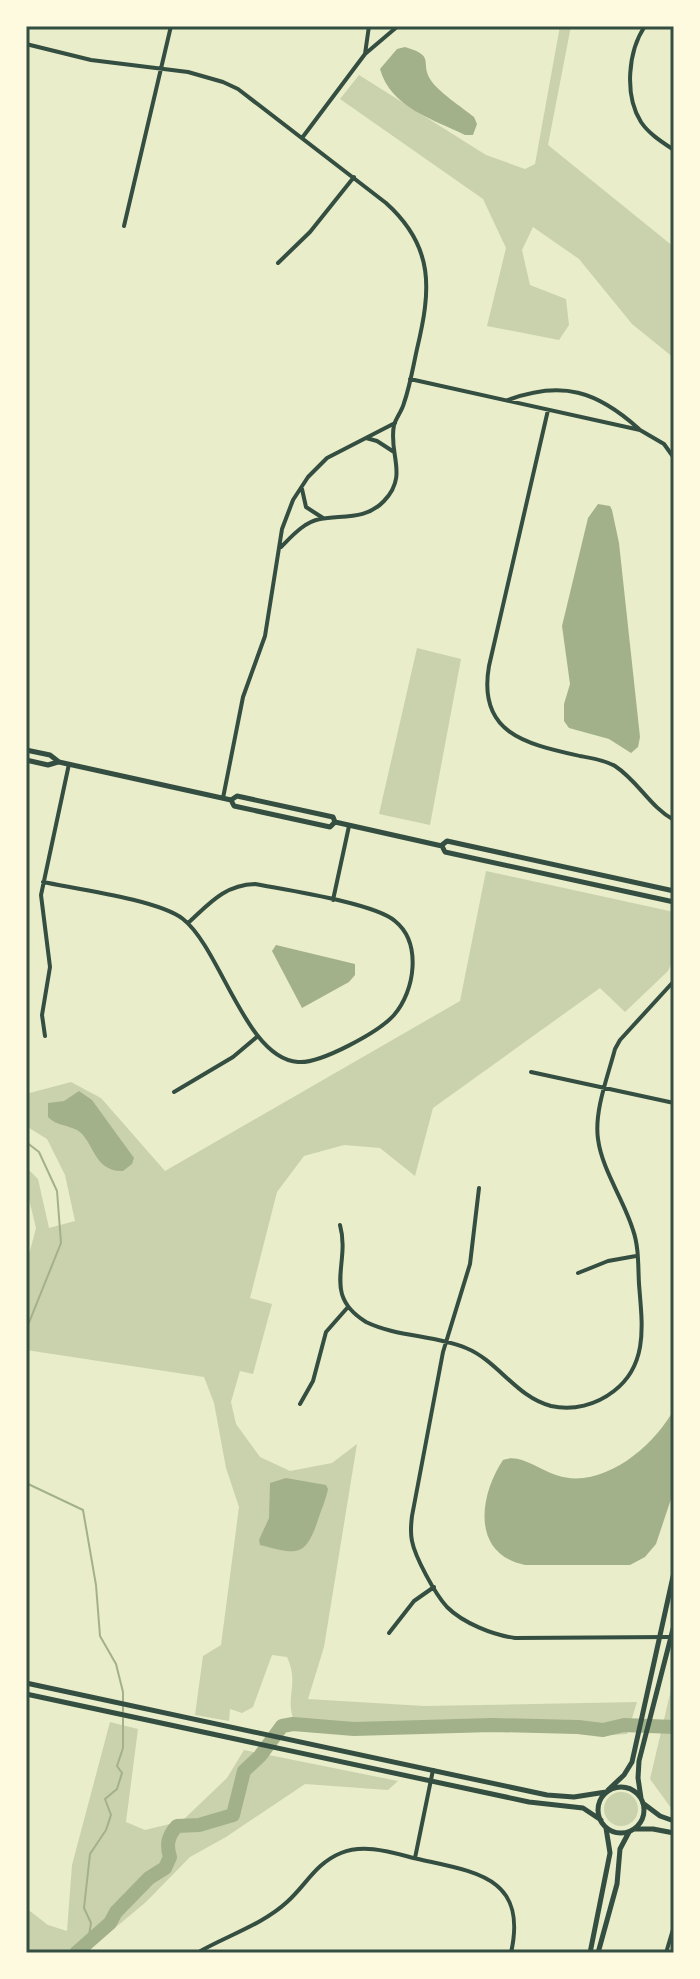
<svg xmlns="http://www.w3.org/2000/svg" width="700" height="1979" font-family="Ubuntu,sans-serif">
  <style>
    .green { fill: #cad2ad }
    .water { fill: #a3b18a }
    .lines { fill: none; stroke-linecap: round; stroke-linejoin: round }
    .stream { stroke: #a3b18a; stroke-width: 2 }
    .river { stroke: #a3b18a; stroke-width: 14 }
    .minor { stroke: #344e41; stroke-width: 4 }
    .tertiary { stroke: #344e41; stroke-width: 5 }
    .neatline { fill: none; stroke: #344e41; stroke-width: 3 }
  </style>
  <rect width="100%" height="100%" fill="#e9edc9"/>
  <path class="green" d="M560,26H571L548,145L674,247V358L632,324L579,259L533,227L522,250L530,285L566,299L569,325L559,340L487,326L506,248L483,199L340,99L359,75L486,155L525,169L535,164Z
    M417,648L461,659L430,825L379,814Z
    M486,871L674,912V957L668,971L625,1012L600,988L433,1108L415,1176L380,1148L344,1145L304,1156L277,1192L250,1298L272,1304L253,1374L240,1371L231,1402L236,1424L260,1457L290,1471L332,1463L357,1444L324,1647L308,1699L424,1706L637,1702L627,1734C589,1737 553,1731 515,1731C442,1729 370,1736 298,1729C281,1699 301,1687 287,1657L272,1655L253,1707L242,1713L230,1709L229,1721L195,1715L203,1656L221,1645L239,1507L226,1468L214,1403L204,1377L26,1350V1266L36,1228L26,1187V1167L38,1179L49,1228L75,1221L65,1175L47,1139L26,1126V1094L71,1082L101,1098L165,1171L460,1001Z
    M674,1677V1812L650,1779Z
    M110,1722L138,1729L126,1822L145,1830L182,1821L227,1778L244,1750L398,1781L388,1790L305,1784L226,1837L190,1857L146,1902L85,1953H26V1908L48,1925L67,1931L72,1865Z
    M604 1809a17 17 0 1 1 34 0a17 17 0 1 1-34 0Z"/>
  <path class="water" d="M405,47C436,56 420,62 430,79C437,91 463,108 474,117L477,124L473,135H465C433,119 391,108 380,69L397,49Z
    M598,504L610,506L612,510L619,543L640,737L638,747L631,753L609,739L569,728L564,721V704L570,684L562,626L588,518Z
    M276,945L355,964V975L349,982L302,1008L272,951Z
    M79,1091L92,1100L134,1158L132,1164L123,1171C93,1172 94,1140 77,1130C68,1125 57,1126 48,1117V1103L64,1101Z
    M674,1409V1490L656,1544L645,1557L630,1565H525C471,1554 479,1496 503,1460C520,1453 539,1470 556,1475C601,1491 654,1447 674,1409Z
    M286,1478L326,1485L328,1489C326,1500 321,1510 318,1520C305,1559 296,1554 260,1545L259,1540L269,1518L270,1483Z"/>
  <g class="lines">
    <path class="stream" d="M26,1142L39,1152L57,1191L61,1243L26,1330
      M26,1483L83,1510L96,1585L100,1636L116,1664L123,1692V1712
      M88,1942L91,1923L84,1908L90,1854L106,1830L111,1815L105,1799L117,1789L122,1773L117,1766L123,1748V1718"/>
    <path class="river" d="M76,1953L110,1923L116,1912L149,1878L165,1868L170,1857C166,1844 168,1836 177,1826L199,1825L233,1815L244,1771L260,1756L282,1726L293,1724L354,1729L492,1725L578,1727L603,1730L624,1725L674,1727"/>
    <path class="minor" d="M645,26C628,51 624,95 641,122C649,134 662,142 674,150
      M26,33L27,26
      M26,44L91,60L188,72L223,82L238,89L386,203C435,247 431,290 417,349C413,367 410,386 404,403C402,411 396,418 394,425C388,454 409,475 384,501C366,520 343,515 320,519C304,522 292,536 281,547
      M365,54L369,26
      M302,138L365,54L398,26
      M124,226L171,26
      M278,263L310,232L354,177
      M410,379L640,430L664,444L674,458
      M508,400C562,380 597,391 639,429
      M548,410L489,666C477,734 527,744 580,756C591,758 605,760 615,766C638,781 650,807 674,820
      M366,438L377,441L394,452
      M302,489L306,507L323,518
      M223,798L243,697L265,636L282,529L293,500L308,477L327,458L395,423
      M43,882C77,889 159,900 183,919C221,949 246,1059 298,1062C320,1064 379,1032 394,1015C415,991 422,943 395,921C374,903 286,890 255,884C224,885 209,904 188,923
      M333,900L349,826
      M45,1036L42,1015L50,967L41,895L69,764
      M531,1072L674,1103
      M174,1092L233,1057L258,1036
      M479,1188L470,1264L443,1352L412,1516C411,1524 410,1532 412,1541C415,1557 435,1594 447,1607C463,1623 493,1635 515,1638L671,1637
      M340,1225C351,1264 321,1294 366,1322C397,1337 434,1335 466,1348C498,1361 516,1397 551,1406C573,1411 596,1405 614,1391C649,1364 642,1323 639,1284C638,1266 639,1247 633,1230C624,1200 602,1170 598,1139C594,1111 608,1076 615,1049L620,1040L674,981
      M578,1273L608,1261L636,1256
      M300,1404L313,1381L326,1332L348,1307
      M389,1633L414,1601L434,1587
      M415,1858L433,1770
      M197,1953C226,1936 262,1925 287,1902C306,1885 316,1863 341,1853C365,1843 393,1853 418,1859C476,1872 528,1877 511,1953
      M666,1953L674,1926"/>
    <path class="tertiary" d="M26,750L50,755L59,762L222,798L231,800L237,796L333,817L335,822L442,846L445,852L674,902
      M26,760L48,765L58,762
      M231,800L234,806L330,827L335,822
      M442,845L447,841L674,891
      M26,1683L547,1795L574,1797L606,1792
      M26,1694L529,1802L583,1808L601,1820
      M598 1810a23 23 0 1 1 46 0a23 23 0 1 1-46 0Z
      M608,1790L624,1775L632,1762L674,1572
      M641,1798L638,1778L639,1761L674,1625
      M644,1804L660,1816L674,1821
      M635,1829H653L674,1833
      M590,1953L610,1853L606,1828
      M598,1953L617,1884L620,1849L629,1832"/>
  </g>
  <rect width="700" height="1979" fill="none" stroke="#fefae0" stroke-width="56"/>
  <rect x="28" y="28" width="644" height="1923" class="neatline"/>
</svg>
